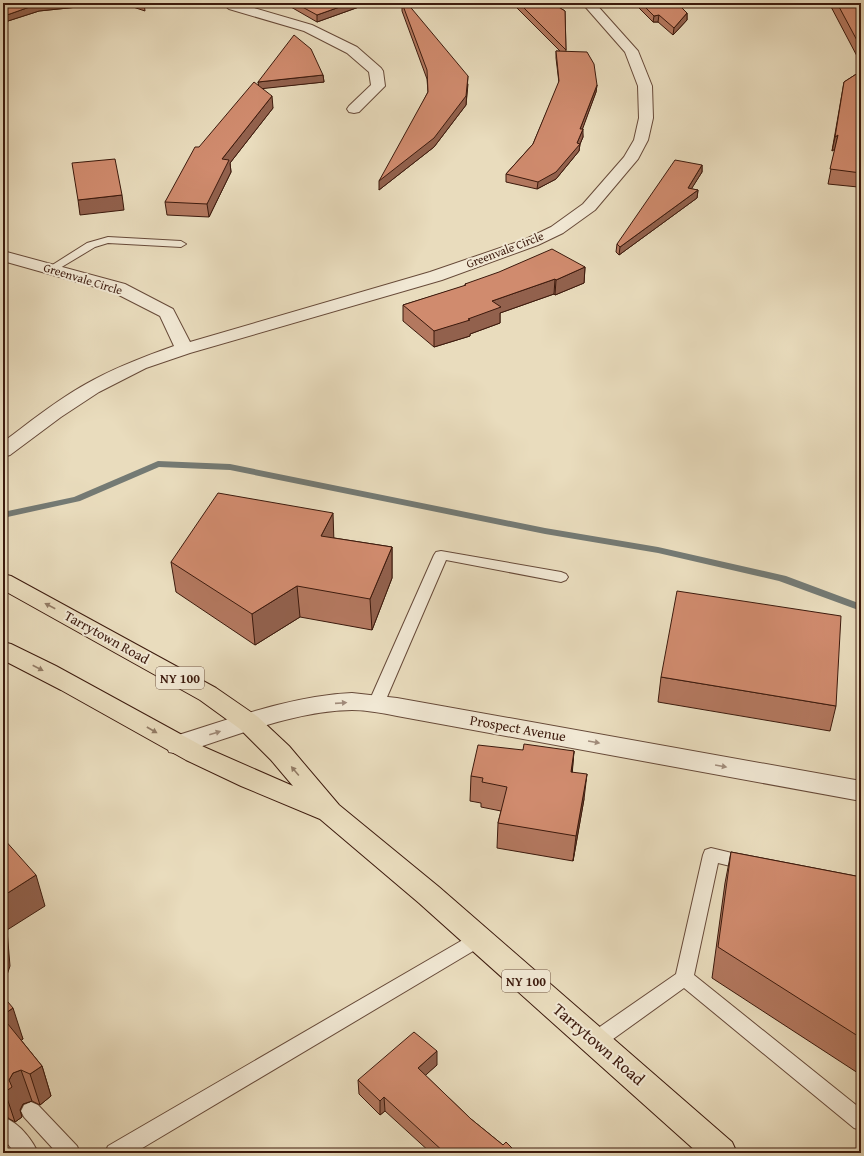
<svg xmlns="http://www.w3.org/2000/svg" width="864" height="1156" font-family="'Gentium Book Plus',serif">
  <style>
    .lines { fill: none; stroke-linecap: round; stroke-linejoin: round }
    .stream { fill: #747a74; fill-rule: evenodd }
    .lane-casing { stroke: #674a39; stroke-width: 2 }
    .street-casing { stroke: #674a39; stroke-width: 2 }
    .primary-casing { stroke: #3c1a0d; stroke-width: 2 }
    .lane { fill: #f1e8d4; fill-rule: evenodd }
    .street { fill: #f1e8d4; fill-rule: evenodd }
    .primary { fill: #e9dcbd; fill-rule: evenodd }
    .wall { fill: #b3785f; stroke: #3c1a0d }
    .shaded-wall { fill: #92614d; stroke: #3c1a0d }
    .building { fill: #d08b6e; stroke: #3c1a0d }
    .oneway { fill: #927b65 }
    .oneway2 { fill: #a08b7a }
    .labels { text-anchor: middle; stroke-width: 4; stroke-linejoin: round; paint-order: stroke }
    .far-street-label { font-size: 12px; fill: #3c1a0d; stroke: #f1e8d4 }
    .shield { fill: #f1e8d4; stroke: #725849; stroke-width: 1 }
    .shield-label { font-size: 13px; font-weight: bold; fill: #3c1a0d }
    .street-label { font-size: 14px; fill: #3c1a0d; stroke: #f1e8d4 }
    .near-street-label { font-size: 17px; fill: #3c1a0d; stroke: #f1e8d4 }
  </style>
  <rect width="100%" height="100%" fill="#e9dcbd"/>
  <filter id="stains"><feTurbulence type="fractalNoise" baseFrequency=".005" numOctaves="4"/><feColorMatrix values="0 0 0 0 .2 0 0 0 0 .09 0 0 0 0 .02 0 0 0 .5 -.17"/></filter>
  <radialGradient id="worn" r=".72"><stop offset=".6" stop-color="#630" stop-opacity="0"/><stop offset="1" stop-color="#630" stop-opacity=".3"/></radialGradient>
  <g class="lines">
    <path class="stream" d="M158,461L230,464L545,528L658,547L786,576L861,604V611L779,581L658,553L545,534L230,470L159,467L80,501L3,518V512L74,497Z"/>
    <defs>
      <path id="lane" d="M108,237L181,241L186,244L181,247L108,243L95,247L55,271L51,272L46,269L87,243Z
        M441,551L561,572L566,574L568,577L566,580L561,582L446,560L384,704L381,708L376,710L371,708L368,704L434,555L436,552Z
        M711,848L753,858L756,863L753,868L747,870L718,863L694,975L861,1109V1130L854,1128L684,988L602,1047L595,1049L588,1047L586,1041L588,1035L676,974L703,855L705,850Z
        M479,931L485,934L488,939L485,944L134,1153H105L108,1146L473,934Z
        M31,1102L38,1105L77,1146L80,1153H57L24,1117L21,1111L24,1105Z
        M7,1119C20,1124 33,1141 38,1153H15L3,1138V1120Z"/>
      <path id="street" d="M222,3H237L312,25L357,47L381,68L383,71L385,86L359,112L354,113L349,112L347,109L349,106L371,85L369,72L347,53L304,31L229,9Z
        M582,3H595L638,51L652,86L653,118L648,140L638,159L595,210L563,233L538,245L442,280L190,353L146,368L99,392L61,417L10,455L3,457V442C30,422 57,400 86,384C114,368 143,357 174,346L160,316L113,292L3,261V251L125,284L173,309L190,342L430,272L526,239L551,227L583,204L624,157L634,140L639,118L638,86L625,52Z
        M352,693L397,698L861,781V801L397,716C382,713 367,710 352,710C292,711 234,737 178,754L169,752L166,745L169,738C228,720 289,696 352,693Z"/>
      <path id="primary" d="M3,574L11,576L216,688L258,717L289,746L339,805L439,887L732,1142L737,1153H698L419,903L320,819L241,786L186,760L61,690L3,660V642L11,644L56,666L204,747L293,786L271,760L240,729L200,700L3,590Z"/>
    </defs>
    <use href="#lane" class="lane-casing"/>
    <use href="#street" class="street-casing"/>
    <use href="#primary" class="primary-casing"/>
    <use href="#lane" class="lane"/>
    <use href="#street" class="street"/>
    <use href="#primary" class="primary"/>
  </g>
  <path class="wall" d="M3,3H144L145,11L124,4L97,7V5L39,11L8,21L3,24Z
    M284,3H370L317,22Z
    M402,3L468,84L466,105L434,147L379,190L428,92L427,79L402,11Z
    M512,3H552L565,11L566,51L597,85L596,92L582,129L583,137L580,144L579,151L556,179L537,189L506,182V174L533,144L559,83L556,58V51H560Z
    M634,3H677L687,13V20L673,35L658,22H653Z
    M829,3H861V58H858Z
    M861,71V174L858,187L828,184L835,149L832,151L844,82Z
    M323,75L324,82L262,88L273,108L230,163L231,172L209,217L167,215L165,202L259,85L258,82Z
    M702,165V172L691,189L698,190L697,198L619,255L616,252L617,244Z
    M585,267L584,283L555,295L554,294L500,313V323L470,334V336L434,347L403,321V305L465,286V284Z
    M334,538L392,547V578L372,630L300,617L255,645L176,592L171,562Z
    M661,677L836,706L830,731L658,702Z
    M523,750L574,751L572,772L584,799L573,861L497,848L498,823L501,811L481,807V803L470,801L471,776Z
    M731,852L861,877V1075L712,978L725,883Z
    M3,996L23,1039L21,1040L42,1066L51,1096L40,1105L32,1101L23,1104L20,1110L22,1117L15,1122L8,1118L3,1119Z
    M437,1065L425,1075L471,1119L503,1145L517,1153H431L385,1111L380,1115L359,1094L358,1080Z"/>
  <path class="shaded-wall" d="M51,3H124V4L97,7V5L39,11L8,21L3,24V17L7,15L38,4Z
    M351,3H370L317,22V15Z
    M687,13V20L673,35L674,28Z
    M659,15L658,22H653L654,16Z
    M323,75L324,82L259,89L258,82Z
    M468,76L466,105L434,147L379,190V181Z
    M597,85L596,92L580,136V129Z
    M272,96L273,108L230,163L231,172L209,217L207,204L222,159Z
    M583,129V137L580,144L579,151L556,179L537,189L538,182L577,143Z
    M838,135L835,149L832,151L835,137Z
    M702,165V172L687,196L688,188Z
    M698,190L697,198L619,255L620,247Z
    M122,195L124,210L80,215L78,200Z
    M585,267L584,283L555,295L556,280Z
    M555,279L554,294L500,313V323L470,334V336L434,347V331L468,319L492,301Z
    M333,513L334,543L321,536Z
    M392,547V578L372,630L370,599Z
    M297,586L300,617L255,645L252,614Z
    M574,751L572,776L571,772Z
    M587,774L584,799L573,861L576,836Z
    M36,875L45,906L7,930L10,966L4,984L3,985V896Z
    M13,1008L23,1039L12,1047L3,1021V1015Z
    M437,1051V1065L418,1082V1068Z
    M42,1066L51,1096L40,1105L30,1074Z
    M21,1070L32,1101L23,1104L20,1110L22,1117L15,1122L5,1092L9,1080L13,1073Z
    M384,1097L385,1111L380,1115V1101Z
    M3,1105L8,1118L3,1119Z"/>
  <path class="building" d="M3,3H51L38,4L7,15L3,17Z
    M295,3H351L317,15Z
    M402,3H407L468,76L466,96L434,138L379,181L428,92L427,70Z
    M519,3H552L565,11L566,50Z
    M641,3H677L687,13L674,28L659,15L654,16Z
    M837,3H861V46H860Z
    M294,35L311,49L323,75L258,82Z
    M556,51L587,52L594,64L597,85L580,129H583L577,143L580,144L556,172L538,182L506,174L533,144L559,81Z
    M861,71V173L830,169L838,135L835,137L844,82Z
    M254,82L272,96L222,159L229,160L207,204L165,202L195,147H199Z
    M115,159L122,195L78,200L72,163Z
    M675,160L702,165L688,188L698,190L620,247L617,244Z
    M552,249L585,267L556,280L555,279L492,301L501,307L468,319L470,320L434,331L403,305L466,285L465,284L499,272Z
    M218,493L333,513L321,536L392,547L370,599L297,586L252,614L171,562Z
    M677,591L841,616L836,706L661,677Z
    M524,744L574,751L571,772L587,774L576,836L498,823L507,787L482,782L483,778L471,776L478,745L523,750Z
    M3,838L36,875L3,896Z
    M731,852L861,877V1038L718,947Z
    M3,996L13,1008L3,1015Z
    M3,1018L42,1066L30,1074L21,1070L13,1073L9,1080L12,1087L5,1092L3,1091Z
    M414,1032L437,1051L418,1068L471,1119L503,1145L506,1142L517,1153H445L384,1097L380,1101L358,1080Z"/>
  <defs><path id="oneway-solid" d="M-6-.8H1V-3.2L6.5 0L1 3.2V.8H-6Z"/></defs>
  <g class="oneway">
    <use href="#oneway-solid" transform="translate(50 606) rotate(-152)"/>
    <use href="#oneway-solid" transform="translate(38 668) rotate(27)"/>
    <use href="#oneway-solid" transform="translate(152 730) rotate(30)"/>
    <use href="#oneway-solid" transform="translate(295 771) rotate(-130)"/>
  </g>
  <g class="oneway2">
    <use href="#oneway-solid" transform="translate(341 703) rotate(-4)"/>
    <use href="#oneway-solid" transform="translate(215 733) rotate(-17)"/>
    <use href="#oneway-solid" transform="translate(594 742) rotate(10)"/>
    <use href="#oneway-solid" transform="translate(721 766) rotate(10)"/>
  </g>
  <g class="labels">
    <g class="far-street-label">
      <text transform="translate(505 250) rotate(-21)" y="4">Greenvale Circle</text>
      <text transform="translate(83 279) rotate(17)" y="4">Greenvale Circle</text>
    </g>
    <g class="shield">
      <rect x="156" y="667" width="48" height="22" rx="3"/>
      <rect x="502" y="970" width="48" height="22" rx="3"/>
    </g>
    <g class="shield-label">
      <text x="180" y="683">NY 100</text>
      <text x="526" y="986">NY 100</text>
    </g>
    <g class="street-label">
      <text transform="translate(107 637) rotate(29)" y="5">Tarrytown Road</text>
      <text transform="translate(518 728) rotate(10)" y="5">Prospect Avenue</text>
    </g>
    <g class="near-street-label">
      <text transform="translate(599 1044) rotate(41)" y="6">Tarrytown Road</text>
    </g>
  </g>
  <rect width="864" height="1156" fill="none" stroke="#e9dcbd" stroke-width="16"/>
  <rect x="4" y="4" width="856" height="1148" fill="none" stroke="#3c1a0d" stroke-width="2"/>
  <rect x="8" y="8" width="848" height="1140" fill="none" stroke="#3c1a0d"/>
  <rect width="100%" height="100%" filter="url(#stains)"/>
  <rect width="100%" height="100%" fill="url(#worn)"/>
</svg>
